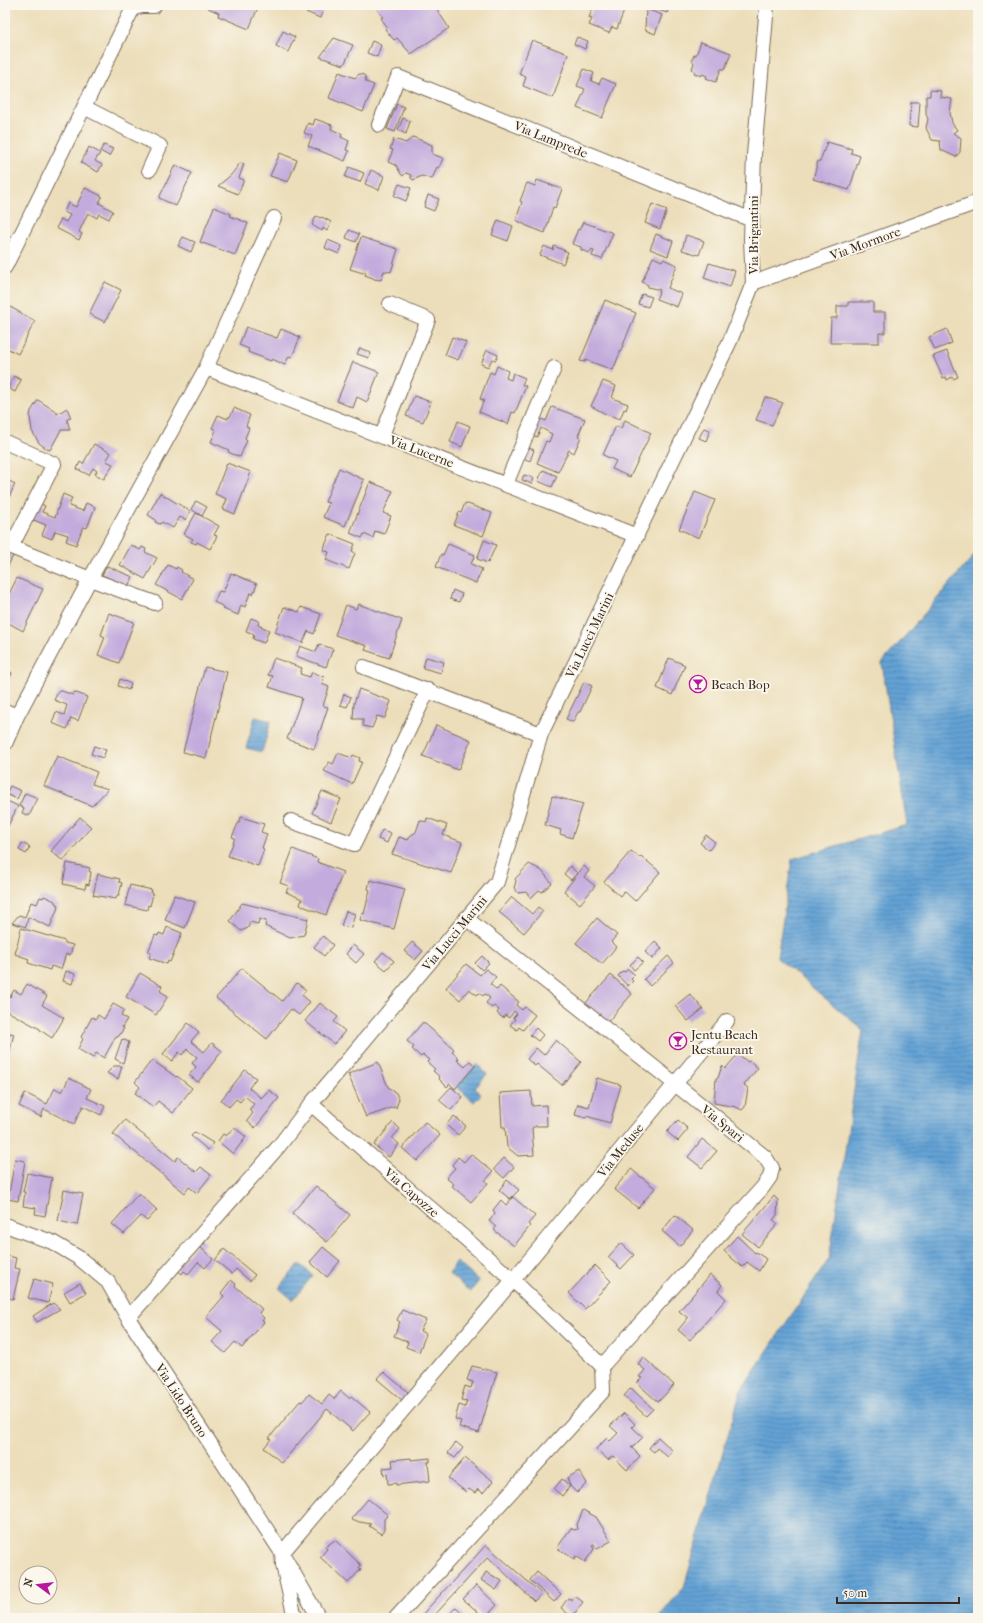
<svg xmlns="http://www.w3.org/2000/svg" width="983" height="1623" font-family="'IM FELL French Canon',serif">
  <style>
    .water { fill: url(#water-rules); stroke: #4f667a }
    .building { fill: #c3acdd }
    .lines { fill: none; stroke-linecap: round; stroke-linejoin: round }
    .street-casing { stroke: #796955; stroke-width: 16 }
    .street { stroke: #fff; stroke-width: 14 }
    .labels { text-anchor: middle; stroke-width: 3.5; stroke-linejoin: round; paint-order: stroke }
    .street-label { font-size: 13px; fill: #3b2a1e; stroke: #fbf7ec }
    .poi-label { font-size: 13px; fill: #3b2a1e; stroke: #fbf7ec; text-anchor: start }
  </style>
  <defs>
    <pattern id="water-rules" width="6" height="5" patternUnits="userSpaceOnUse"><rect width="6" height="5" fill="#63a3d6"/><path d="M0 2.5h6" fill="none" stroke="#5385ad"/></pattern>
  </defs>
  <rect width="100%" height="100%" fill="#fbf7ec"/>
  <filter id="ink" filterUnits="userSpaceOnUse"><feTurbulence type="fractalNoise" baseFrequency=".025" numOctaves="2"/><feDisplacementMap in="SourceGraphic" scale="8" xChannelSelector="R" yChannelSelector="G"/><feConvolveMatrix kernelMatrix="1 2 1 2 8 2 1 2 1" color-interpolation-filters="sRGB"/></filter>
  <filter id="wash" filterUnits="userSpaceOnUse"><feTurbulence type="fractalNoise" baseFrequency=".012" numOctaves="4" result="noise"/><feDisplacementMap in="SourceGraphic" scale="16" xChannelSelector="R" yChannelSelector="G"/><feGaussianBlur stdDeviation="0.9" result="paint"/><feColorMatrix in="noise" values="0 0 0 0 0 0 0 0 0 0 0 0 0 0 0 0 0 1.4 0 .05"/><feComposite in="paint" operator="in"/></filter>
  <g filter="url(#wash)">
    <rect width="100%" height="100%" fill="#ecdeba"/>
    <path class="water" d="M978,551V1618H658L684,1587L741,1390L829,1259L863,1030L777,958L792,859L907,825L882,663Z
      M255,717L271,721L262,752L246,748Z
      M477,1064L487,1074L475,1088L481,1094L474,1102L457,1087Z
      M457,1262L479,1281L470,1292L448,1273Z
      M299,1264L313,1275L293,1300L279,1288Z"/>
    <g id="blocks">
      <path class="building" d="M210,5H259L249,29L218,16L219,13L208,8Z
        M308,5H325L320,18L306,12Z
        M380,5H434L449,28L411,54L397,38L394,40L385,29L387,27L381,18L383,17L376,8Z
        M594,5H609L624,11L617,29L612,27L609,33L589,25L592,19L589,18Z
        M651,5H670L667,13L650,7Z
        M646,9L662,15L655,34L645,30Z
        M283,31L295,37L288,52L276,46Z
        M577,37L588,41L585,49L574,44Z
        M334,38L353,45L344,65L320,57Z
        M532,40L568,54L553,98L523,86L526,77L519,74Z
        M372,41L381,45L377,57L367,53Z
        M701,42L731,53L725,69H721L716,82L706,78L707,76L702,74L701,76L694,73L695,71L692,69L694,63L692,60L694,55H696Z
        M584,69L594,73L591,81L599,84L602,78L616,84L602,118L577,108L585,89L577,86Z
        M339,72L355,78L359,74H362L365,76L366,82L374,85L363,112L329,98Z
        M930,90L941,91L940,97L952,99L950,113L952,123L957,130L953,133L961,138L960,152L956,157L941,150L940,141L932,140L926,128L928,119L926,114V96H930Z
        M911,102H920L918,127L909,126Z
        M397,104L404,107L395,132L387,129Z
        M403,118L410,121L406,134L398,130Z
        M315,119L332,125L331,129L342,134L341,137L349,141L346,150L349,151L345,161L308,146L312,136L304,133L308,123L313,125Z
        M413,137L432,145V154L443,158L439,168L437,167L432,179L422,176L413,180L411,178V175L406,173L403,176L401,174L396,165L388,162L393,150L390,149L394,139L406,143Z
        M827,142L852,149L851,153L860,156L849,190L813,179L818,161H820Z
        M104,145L113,149L109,156L100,151Z
        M89,147L100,153L95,161L102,165L98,172L81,163Z
        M280,153L297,160L288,182L270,176Z
        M240,163L244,164L239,178L244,180L238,194L218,186L231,175Z
        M175,165L192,173L176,206L159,198Z
        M349,167L364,173L360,182L345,177Z
        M371,170L384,176L379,190L365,184Z
        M537,180L562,189L555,208L553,207L545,233L527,226L516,220L522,202L520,201L527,183L535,186Z
        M399,184L411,188L406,201L394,196Z
        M85,188L102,196L99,203L113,211L109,219L99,214L97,218L88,213L79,232L82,234L79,240L56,228L61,219L66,222L70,215L64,212L68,203L76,207Z
        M428,195L439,199L434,211L424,207Z
        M652,204L667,210L660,229L645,223Z
        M214,207L231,214L230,216L248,223L235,255L200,242Z
        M316,216L321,218L322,217L331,222L327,231L323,228L322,231L312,225Z
        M498,220L513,226L508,241L492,235Z
        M583,222L613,233L602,259L592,256L594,251L592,250L590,253L581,250V247L572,244L578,229L579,230Z
        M349,230L359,234L356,242L346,238Z
        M656,234L673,241L668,256L650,249Z
        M686,235L704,241L699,255L682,250Z
        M183,237L195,242L191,252L178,246Z
        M361,237L398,249L391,272L384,271L381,280L374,279L373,278L365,275L366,272L364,271L363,273L350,269Z
        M328,240L342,246L339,254L325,248Z
        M544,246L553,250L554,246L568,252L563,264L540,255Z
        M653,257L662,261L663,259L677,265L668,288L682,294L677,307L656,299L660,290L648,287V285L642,282Z
        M709,263L735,271L730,287L704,278Z
        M105,282L121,290L105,322L89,314Z
        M642,294L652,297L648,307L638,304Z
        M605,300L636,313L613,370L586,360L585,362L580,361Z
        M848,302H873V312H885V333H879V343H830L831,318H837V306H848Z
        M5,304L35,321L18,354L5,347Z
        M246,327L277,338L281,329L300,337L292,357L289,356L285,365L272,359L271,361L248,352L249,349L239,345Z
        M947,329L952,343L935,350L929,337Z
        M452,337L466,342L458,360L445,355Z
        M360,348L371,353L369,358L357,354Z
        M487,350L498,355L496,360L492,359L488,367L481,364Z
        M947,351L958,377L953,379L952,377L947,380L946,377L943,378L933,356Z
        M353,362L379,372L367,402L357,397L353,408L337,401Z
        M497,366L508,371L506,378L511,380L513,373L525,378L522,385L526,386L515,413L512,412L508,424L479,412L484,400L480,399L490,372L494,374Z
        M14,376L21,380L15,392L8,388Z
        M603,381L616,386L612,398L628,404L626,410L624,409L620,419L606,414L591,406Z
        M414,396L431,402L423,422L406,416Z
        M765,397L783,403L772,425L756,420Z
        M38,400L57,412V414L67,408L71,418L67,419L70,430H61L50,450L47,449L39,443L32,431L30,417L31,411Z
        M552,407L585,419L578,436L581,437L574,453L569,450L558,472L537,463L546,441L549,442L552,434L541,428L537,437L532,435L539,418L546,421Z
        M234,408L250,415L246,426L249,428L245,438L247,440L240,457L228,452L229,450L211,442L216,430L212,428L218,415L228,419V417H230Z
        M625,420L651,433L630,477L612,469L616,461L603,455L616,426L621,428Z
        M458,421L470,426L462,447L450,442Z
        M704,428L710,430L706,441L699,438Z
        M94,444L111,453L106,461L113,464L104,479L95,474L97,471L93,468L89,475L77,469L80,462L83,464Z
        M527,447L534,450L530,461L523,458Z
        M227,463L251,472L235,514L223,509L227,499L215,494Z
        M339,468L364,480L345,526L323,517L329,503L325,502Z
        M543,470L557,476L552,487L538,481Z
        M524,475L534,478L532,484L522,480Z
        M5,479L15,484L5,506Z
        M370,482L393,491L383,513L391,516L384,534L375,531L373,538L364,534L362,538L350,533Z
        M695,492L715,500L699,538L679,529Z
        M160,493L190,511L186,520L180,517L173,528L162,522L160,524L155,522L156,520L148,515Z
        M63,494L72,498L69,506L83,511L86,503L95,507L87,528L83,527L76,545L66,541L68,535L55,531L52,539L42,535L46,525L31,519L39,503L45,506L42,512L55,517Z
        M196,501L207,507L202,516L191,509Z
        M465,503L492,513L483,536L454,525L459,512L461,513Z
        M196,513L219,526L214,535L217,536L210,549L197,542L196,544L191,542L193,539L184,534Z
        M330,534L355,544L352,551L355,553L349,569L326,560L329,552L323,550Z
        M484,540L496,545L488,563L477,559Z
        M448,544L475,555L471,564L482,569L476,583L436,567L441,554L443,555Z
        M131,545L140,550L142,547L146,549L145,552L157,558L145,579L120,565Z
        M5,552L13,556L5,572Z
        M168,565L176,569L177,567L182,570L181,572L193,579L182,599L156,585Z
        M107,566L133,577L128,586L102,575Z
        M231,573L257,584L253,594L250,593L245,607L241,605L238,615L223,609L224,607L214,602L219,591L223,592Z
        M17,578L43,589L23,631L5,621V602Z
        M453,590L462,594L459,602L450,599Z
        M358,604L402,620L389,658L365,650L367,646L335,635L346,605L356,609Z
        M284,607L299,612L301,607L321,614L314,634L308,631L303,643L275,632Z
        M109,613L134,622L119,663L98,655L105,637L101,635Z
        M251,618L259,621L258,625L269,630L264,643L253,639L254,634L246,631Z
        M319,644L333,649L326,667L296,656L300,646L316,652Z
        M426,657L444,662L441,673L423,668Z
        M274,658L302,668L300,674L310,677L312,672L324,677L322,684L329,687L323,706L328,707L314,749L287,739L302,698L269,687L273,676L268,675Z
        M669,658L685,665L672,695L657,688Z
        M205,667L227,672L206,758L183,752Z
        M5,669L12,673L8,681L5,680Z
        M120,679L131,684L129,690L118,686Z
        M584,682L592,686L580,712H578L573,722L566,719Z
        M359,689L391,701L385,718L377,716L372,728L363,726V719H353L354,703Z
        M59,690L73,695L74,692L87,697L78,721L71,718L67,729L52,723L56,712L64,715L67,705L54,700Z
        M344,694L351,697L347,707L340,705Z
        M436,725L471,740L458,770L423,756Z
        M94,746L106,750L103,758L91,754Z
        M338,753L352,758L353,755L360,758L359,761L362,762L352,784L324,771L329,762L333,764Z
        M57,756L97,772L92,784L108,789L92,806L44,786Z
        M10,786L21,791L17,799L6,794Z
        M322,791L341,799L331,822L312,813Z
        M25,793L38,798L29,816L22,813L24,808L19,806Z
        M552,796L583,804L572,838L560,834L561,830L545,825Z
        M5,800L18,806L7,828L5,827Z
        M80,817L91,827L63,861L51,851Z
        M241,817L264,824L261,832L267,834L262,848L264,849L258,866L228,856L235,838L232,837Z
        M427,818L447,825L443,835L462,842L451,873L392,854L399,837L408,840L410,836L416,832L420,820L426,822Z
        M382,830L391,833L387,843L378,839Z
        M706,835L715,842L709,850L700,843Z
        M22,843L30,847L26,854L19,850Z
        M293,849L318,859L317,862L343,872L326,915L300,905L302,899L286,892L289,886L280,883Z
        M631,851L640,858L641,856L660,872L635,901L624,891L620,896L604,882Z
        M67,863L90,868L89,871L91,872L89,885L86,884L85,889L63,884Z
        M529,864L541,870L552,883L542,892L539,890L531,898L526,892L518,893L514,888L516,881L515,879Z
        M570,866L577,873L571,880L564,874Z
        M584,866L589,871L584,877L595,886L580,904L564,891Z
        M98,874L120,879L119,882L122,883L119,895H117L116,899L93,895Z
        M370,880L405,889L394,929L360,920L362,913L364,914L370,890L368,889Z
        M130,885L152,890L151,893L153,894L150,906L148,905L147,910L125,905Z
        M174,895L195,902L185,928L165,920Z
        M44,896L55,901V903L59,905L50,927L28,917L26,927L12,923L19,915L25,917L31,902L37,904L40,897L43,898Z
        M512,897L532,914L538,907L543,911L524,933L499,912Z
        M242,903L308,919L304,935L290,938L265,926L266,921L259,919L258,924L250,922L248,928L241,931L230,921Z
        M346,911L355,914L351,928L341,926Z
        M597,918L617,935L611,942L616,947L602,964L576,943Z
        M167,927L182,933L170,962L168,961L167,964L149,958L151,953L148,952L155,935L158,936L159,933L164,935Z
        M21,928L65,941V943L73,945L70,955L66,954L61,969L51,966L50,970L28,963L29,959L15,954Z
        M323,936L333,945L324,956L314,947Z
        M655,941L662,948L652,959L645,952Z
        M412,942L423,951L415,960L404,951Z
        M353,945L364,954L356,963L346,954Z
        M383,952L394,961L386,970L375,961Z
        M482,956L489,963L482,970L475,963Z
        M668,956L674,963L650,986L644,979Z
        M638,957L643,962L634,970L630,965Z
        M466,964L480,975L486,969L496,977L490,984L497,990L500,986L519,1002L516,1005L522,1010L525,1007L535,1015L523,1030L519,1027L517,1030L510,1025L515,1019L513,1018L517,1014L514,1011L509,1018L505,1015L503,1018L497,1013L499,1010L494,1006L492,1008L486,1003L490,998L485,994L483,996L479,993L477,995L469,989L460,1000L446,988Z
        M242,968L282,1001L297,983L306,990L302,995L310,1002L299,1015L291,1009L267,1039L216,998Z
        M628,969L635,975L631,979L633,981L628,986L618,976L623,971L625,972Z
        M66,971L75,974L72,984L63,981Z
        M140,973L162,986L160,991L168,996L156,1015L126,997Z
        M611,975L632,994L605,1025L583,1006Z
        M27,984L47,996L42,1005L64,1018L52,1038L40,1030V1029L5,1010V1003L9,996L10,997L14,990L21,994Z
        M690,994L703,1009L688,1021L675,1006Z
        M320,1003L338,1017L334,1022L345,1031L334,1044L305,1021Z
        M113,1004L124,1010L121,1016L127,1019L122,1027L124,1028L118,1037L116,1036L104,1058L96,1053L93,1058L78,1049L83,1039L81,1037L92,1017L96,1019L98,1015L104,1019Z
        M423,1022L454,1049L452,1052L459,1058L457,1060L465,1067L470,1061L475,1066L455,1089L450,1084L447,1087L439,1079L440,1077L433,1071L435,1069L427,1062L429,1060L423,1055L421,1057L412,1049L414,1047L407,1041Z
        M188,1023L199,1032L191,1041L204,1052L212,1043L222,1051L198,1082L189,1075L196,1067L192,1063L197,1057L187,1049L182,1055L179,1052L172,1061L163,1054Z
        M536,1028L543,1035L538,1041L530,1035Z
        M5,1032L14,1034L6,1065H5Z
        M122,1039L129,1042L123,1063L115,1059Z
        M556,1040L581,1062L562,1085L537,1064L535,1066L527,1059L536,1048L544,1055Z
        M738,1054L748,1062L750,1061L758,1068L744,1085L748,1088L745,1107L742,1110L736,1107L714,1103L716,1078H718L722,1066L725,1069Z
        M152,1060L176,1077L177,1076L192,1088L173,1113L158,1101L153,1107L135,1093L140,1087L135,1082Z
        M378,1062L388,1087L396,1093L399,1099L396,1108L394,1107L366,1117L348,1074Z
        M114,1066H122L118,1079L107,1073Z
        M245,1070L256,1078L249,1088L261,1098L269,1090L279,1098L255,1128L247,1121L253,1113L249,1110L254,1104L245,1096L240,1102L236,1099L229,1107L221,1100Z
        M69,1078L91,1089L87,1098L105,1106L101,1115L83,1106L74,1124L44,1109L41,1117L19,1106L25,1093L47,1104L55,1088L62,1092Z
        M597,1078L621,1085L610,1123L586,1116V1118L575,1115L578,1104L589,1107Z
        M451,1087L463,1097L451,1110L439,1100Z
        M531,1091L532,1106L546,1105L547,1126H536L532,1128L534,1155L518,1156L507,1147L505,1127H502L500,1093Z
        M454,1116L466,1126L458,1135L446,1125Z
        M125,1120L175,1161L178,1157L196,1172L201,1167L211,1175L197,1193L189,1187L185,1193L113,1134Z
        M678,1120L688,1129L678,1141L667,1132Z
        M393,1122L400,1129L392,1138L399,1144L389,1157L374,1145Z
        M425,1122L440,1135L417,1161L402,1148Z
        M234,1127L246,1137L233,1154L218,1141L223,1134L226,1136Z
        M195,1132L213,1143L208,1150L191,1136Z
        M702,1139L717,1151L702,1168L688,1157Z
        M471,1154L493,1172L485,1181L488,1183L471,1202L452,1186L454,1184L446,1178L455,1168L452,1165L458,1157L464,1162Z
        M504,1158L514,1167L504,1178L494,1169Z
        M15,1159L25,1161L18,1201L8,1199Z
        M631,1169L655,1188L638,1208L614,1189Z
        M27,1173L52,1178L45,1216L35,1214L36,1208L23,1206L25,1192H23Z
        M507,1180L519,1190L510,1199L499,1190Z
        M316,1186L350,1215L327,1242L292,1213Z
        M64,1190L83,1194L77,1225L58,1221Z
        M139,1193L157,1210L147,1221L141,1216L124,1234L112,1224Z
        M774,1196L778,1200L777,1215L773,1220L778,1224L758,1247L742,1234Z
        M513,1197L535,1216L528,1224L530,1226L514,1246L494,1230L496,1227L489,1221L495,1213L493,1210L501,1200L506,1205Z
        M675,1215L693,1230L680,1246L662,1231Z
        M737,1236L755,1253L756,1252L766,1259L759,1271L747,1262L742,1267L724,1251Z
        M201,1239L205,1243L201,1248L213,1259L205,1268L198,1262L188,1274L184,1271L182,1274L176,1269Z
        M621,1243L634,1255L621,1269L608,1257Z
        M323,1247L340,1261L327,1277L310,1262Z
        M224,1249L255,1275L250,1281L236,1269L232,1274L215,1260Z
        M5,1255L16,1258L14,1268L20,1269L13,1299L7,1298L6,1304Z
        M595,1265L611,1281L585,1309L569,1293Z
        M710,1275L722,1285L718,1291L726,1299L690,1340L678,1330L688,1318L679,1311Z
        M34,1279L53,1284L48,1303L28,1298Z
        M231,1280L236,1284L235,1286L262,1309L259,1313L264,1318L262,1321L264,1322L242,1348L235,1342L225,1353L212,1342L222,1331L206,1317L224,1296L221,1293Z
        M80,1283L86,1293L70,1302L64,1292Z
        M53,1303L60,1309L37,1322L33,1316Z
        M402,1310L426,1320L420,1331L426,1334L419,1352L406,1347L408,1342L394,1336L400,1322L397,1320Z
        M643,1357L674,1385L658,1402L637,1383L642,1378L639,1377L645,1370L638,1364Z
        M472,1366L497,1372L479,1433L459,1427L461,1421L455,1419L459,1405L465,1407L467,1401L461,1400L465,1386L471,1388L473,1382L467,1380Z
        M384,1372L408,1392L402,1400L377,1379Z
        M631,1388L653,1409L646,1416L624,1396Z
        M341,1391L349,1398L351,1396L370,1412L353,1431L327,1409L282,1463L264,1448L271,1439L269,1438L300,1401L302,1402L309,1394L322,1404L329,1395L334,1399Z
        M624,1413L635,1424L632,1427L643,1437L633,1447H631L640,1456L627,1470L613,1456L608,1460L596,1449L607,1438L610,1441L618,1433L610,1426Z
        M658,1437L673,1451L668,1457L657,1448L654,1452L649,1448Z
        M456,1442L463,1448L455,1458L448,1453Z
        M411,1458V1460L430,1458V1462H428L430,1481L396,1485V1483L388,1484L387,1474L384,1475L383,1468L393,1467L392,1460Z
        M465,1458L493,1481L483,1493L478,1489L475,1493L469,1489L466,1492L448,1478Z
        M579,1471L587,1483L577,1493L570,1486L567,1478Z
        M562,1479L570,1486L562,1496L554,1489Z
        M368,1499L388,1515L384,1519V1530L381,1534L369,1526L371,1524L354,1521L351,1519Z
        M583,1510L596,1517L611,1541L597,1549L594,1544L592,1545L594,1549L585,1562L576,1556L574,1559L557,1548L571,1528L574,1530L578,1529L576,1527Z
        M335,1540L361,1565L359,1568L361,1569L348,1583L320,1557L327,1549L325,1547Z
        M486,1545L542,1594L534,1601L488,1557L432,1618H419Z
        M486,1572L502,1581L496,1590L481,1580Z
        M537,1572L561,1594L554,1602L530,1580Z
        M476,1585L497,1605L485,1618L463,1599Z
        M575,1596L583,1602L572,1617L561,1608L568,1598L572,1601Z
        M456,1607L468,1618H446Z"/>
    </g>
  </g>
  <g filter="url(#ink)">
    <use href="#blocks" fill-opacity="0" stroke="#796955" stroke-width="1"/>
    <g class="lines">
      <defs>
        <path id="street" d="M84,107L160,146L149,170
          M379,125L398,77L752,220
          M5,267L133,8L143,6H154
          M753,283L978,202
          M206,368L637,536
          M382,435L428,320L390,304
          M5,442L54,464L11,547L90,579L155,603
          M506,484L554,368
          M364,667L541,734
          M5,711L17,716
          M5,744L17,716L90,579L206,368L274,218
          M291,821L354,844L428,690
          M466,918L674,1083L765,1157L772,1168L770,1177L763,1187L602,1366
          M311,1104L513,1280L727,1021
          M5,1225L52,1242L79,1258L108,1282L128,1318L282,1553L319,1618
          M128,1318L279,1146L311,1104L497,882L541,734L730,341L753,283L751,239L754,155L767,5
          M295,1618L283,1565L282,1553L513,1280L602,1366L603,1391L396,1618"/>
      </defs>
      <use href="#street" class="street-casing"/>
      <use href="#street" class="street"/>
    </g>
  </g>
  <defs>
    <symbol id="bar-ring" viewBox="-11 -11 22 22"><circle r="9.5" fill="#fbf7ec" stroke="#b5179e" stroke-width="1.5"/><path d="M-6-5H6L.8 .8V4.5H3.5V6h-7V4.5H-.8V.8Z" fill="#b5179e"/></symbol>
  </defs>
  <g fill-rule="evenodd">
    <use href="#bar-ring" x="688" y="674" width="20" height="20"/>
    <use href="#bar-ring" x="668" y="1031" width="20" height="20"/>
  </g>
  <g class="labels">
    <g class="street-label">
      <text transform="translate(551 139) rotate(22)" y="5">Via Lamprede</text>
      <text transform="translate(753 235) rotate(-90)" y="5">Via Brigantini</text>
      <text transform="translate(865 243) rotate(-20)" y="5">Via Mormore</text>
      <text transform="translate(422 451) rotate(21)" y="5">Via Lucerne</text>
      <text transform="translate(589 635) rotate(-64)" y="5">Via Lucci Marini</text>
      <text transform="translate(454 933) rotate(-50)" y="5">Via Lucci Marini</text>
      <text transform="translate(723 1123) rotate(39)" y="5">Via Spari</text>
      <text transform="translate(620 1150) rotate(-51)" y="5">Via Meduse</text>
      <text transform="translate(412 1192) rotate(41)" y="5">Via Capozze</text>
      <text transform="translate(182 1400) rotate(57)" y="5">Via Lido Bruno</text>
    </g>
    <g class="poi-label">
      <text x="711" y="689">Beach Bop</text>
      <text x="691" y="1039">Jentu Beach<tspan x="691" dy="15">Restaurant</tspan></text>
    </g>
  </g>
  <rect width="983" height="1623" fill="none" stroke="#fbf7ec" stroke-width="20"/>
  <g transform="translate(38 1585) rotate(285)"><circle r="19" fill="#fbf7ec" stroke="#aea59a"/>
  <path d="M0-3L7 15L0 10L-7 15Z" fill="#b5179e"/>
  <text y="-6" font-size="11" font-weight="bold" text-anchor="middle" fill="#3b2a1e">N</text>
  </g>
  <path d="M837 1597v6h122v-6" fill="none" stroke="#3b2a1e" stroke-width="2"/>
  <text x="843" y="1597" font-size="12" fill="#3b2a1e" stroke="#fbf7ec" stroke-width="3" paint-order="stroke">50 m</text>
</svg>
